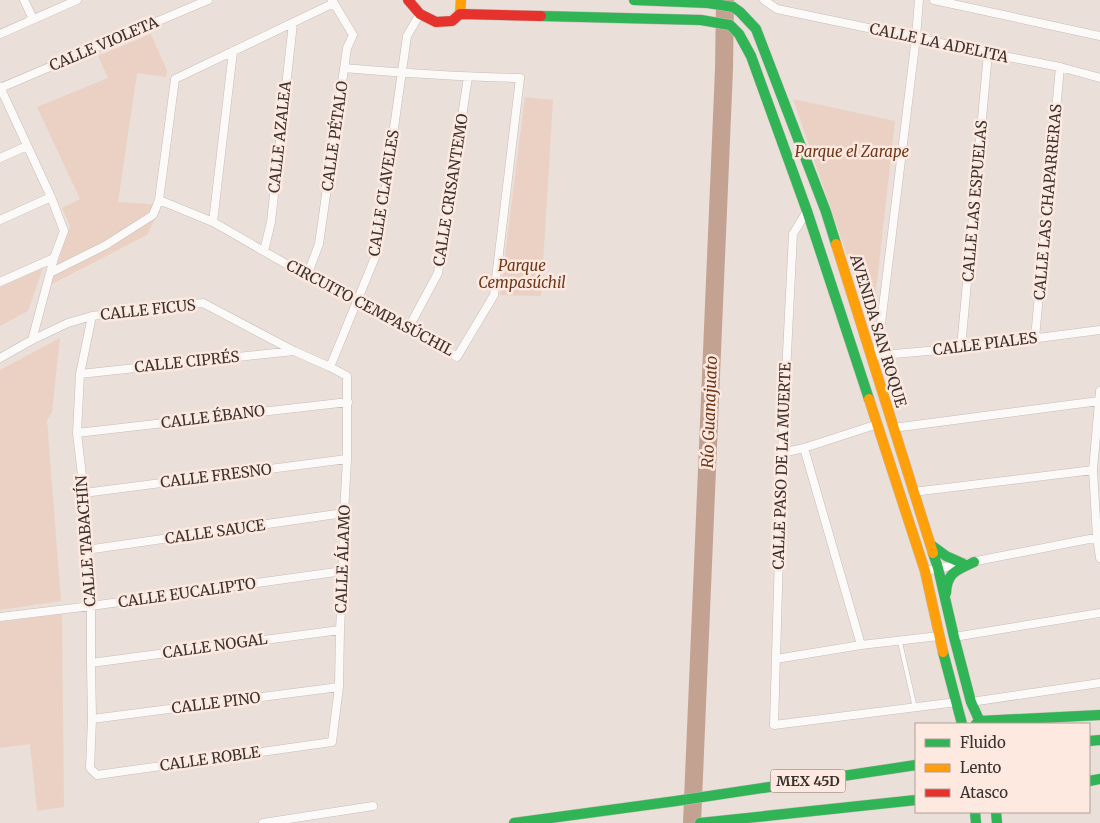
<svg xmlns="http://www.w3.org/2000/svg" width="1100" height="823" font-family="Merriweather,serif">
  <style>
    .green { fill: #ebd1c3 }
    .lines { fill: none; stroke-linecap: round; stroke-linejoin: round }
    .river { stroke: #c3a292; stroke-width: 18 }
    .lane-casing { stroke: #c6bdb9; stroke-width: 5 }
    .street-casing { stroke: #c6bdb9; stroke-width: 9 }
    .fast-casing { stroke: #c6bdb9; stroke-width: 11 }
    .slow-casing { stroke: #c6bdb9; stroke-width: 11 }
    .jam-casing { stroke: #c6bdb9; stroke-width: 11 }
    .lane { stroke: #fcfaf9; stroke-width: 4 }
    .street { stroke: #fcfaf9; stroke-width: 8 }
    .fast { stroke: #30b455; stroke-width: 10 }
    .slow { stroke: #ff9f0a; stroke-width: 10 }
    .jam { stroke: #e5322d; stroke-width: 10 }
    .labels { text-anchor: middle; stroke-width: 5; stroke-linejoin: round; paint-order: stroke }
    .shield { fill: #fde9e0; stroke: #746964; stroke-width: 1 }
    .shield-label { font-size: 14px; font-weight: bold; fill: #3a322f }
    .street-label { font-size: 15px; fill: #3a322f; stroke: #fde9e0 }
    .park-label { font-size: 15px; font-style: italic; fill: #6e3719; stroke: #fde9e0 }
    .water-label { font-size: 16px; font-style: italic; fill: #70381a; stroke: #fde9e0 }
  </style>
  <rect width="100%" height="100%" fill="#eadfd9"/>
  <path class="green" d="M151,34L167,71L166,77L137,73L118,202L162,205L147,235L50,285L70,226L62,208L80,199L37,107L108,78L98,56Z
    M525,97L553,100L541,296L500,295Z
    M793,99L895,121L872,327Z
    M43,268L28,311L0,326V287Z
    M60,338L52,412L47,420L61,601L0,610V370Z
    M62,614L64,807L37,811L30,744L0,748V622Z"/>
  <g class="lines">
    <path class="river" d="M692,823L724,69L725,0"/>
    <defs>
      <path id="lane" d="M900,642L915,708"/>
      <path id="street" d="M24,0L33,19
        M764,0L777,9L988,53L1060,67L1100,78
        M934,0L1100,36
        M0,34L77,0
        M0,87L51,197L64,231L54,258L32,340
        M0,88L208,0
        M0,158L27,146
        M159,200L213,222L307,276L358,300L409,327L457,357L494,295L520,78C461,77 403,73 344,68
        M807,211L793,234L782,453L774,725L957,702
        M0,220L51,197
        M213,222L233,51
        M264,251L271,222L293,23
        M50,273L106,245L153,215L159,200L175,79L334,3
        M307,276L319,244L347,48L353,35L332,0
        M0,282L54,258
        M409,327L438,273L468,77
        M1035,338L1060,67
        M961,348L988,53
        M872,356L961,348L1100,330
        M877,356L916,37L919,0
        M0,358L32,340L68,323L92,316L203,303L294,351L330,367L347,376V459L344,513L343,571L340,630L339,687L332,742L97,775L90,768L92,719L91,663V606L86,550L84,493L77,433L80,374L92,316
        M330,367L376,255L407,36L420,14
        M80,374L294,351
        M1100,391L1093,470L1097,537L1100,558
        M893,428L1099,401
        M77,433L348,402
        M804,448L861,645
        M782,453L804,448L878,424
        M913,492L1093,470
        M84,493L347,459
        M86,550L344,513
        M925,571L1100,537
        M0,617L91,606L343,571
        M954,637L1100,613
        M776,659L861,645L939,636
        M91,663L340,630
        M971,702L1100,683
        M92,719L339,687
        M263,823L373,806"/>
      <path id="fast" d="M634,0L708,3L733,7L740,12L756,29L826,212L836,244
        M541,16L701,20L730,25L739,34L751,56L807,211L869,399
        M931,545L946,556L964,564
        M933,553L938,568L954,637L971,702L981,724
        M946,593C947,572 957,570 974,562
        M943,652L962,724
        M976,724L980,721L1100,715
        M1089,741L1100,740
        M1089,781L1100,779
        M975,812L976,823
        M996,812L997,823
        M514,823L676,801L916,765
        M700,823L916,800"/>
      <path id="slow" d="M460,14L461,0
        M836,244L933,553
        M869,399L925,571L943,652"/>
      <path id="jam" d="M408,0L420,14L436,22L452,21L460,14L541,16"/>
    </defs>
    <use href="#lane" class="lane-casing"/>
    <use href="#street" class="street-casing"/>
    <use href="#fast" class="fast-casing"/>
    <use href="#slow" class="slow-casing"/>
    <use href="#jam" class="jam-casing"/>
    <use href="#lane" class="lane"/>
    <use href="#street" class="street"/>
    <use href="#fast" class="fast"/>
    <use href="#slow" class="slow"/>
    <use href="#jam" class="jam"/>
  </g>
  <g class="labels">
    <rect class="shield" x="770.5" y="769.5" width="75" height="23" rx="4"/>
    <g class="shield-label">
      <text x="808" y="786">MEX 45D</text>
    </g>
    <g class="street-label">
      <text transform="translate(939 43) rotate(12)" y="5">CALLE LA ADELITA</text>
      <text transform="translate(104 44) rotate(-23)" y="5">CALLE VIOLETA</text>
      <text transform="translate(335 136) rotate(-82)" y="5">CALLE PÉTALO</text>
      <text transform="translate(280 137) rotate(-84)" y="5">CALLE AZALEA</text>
      <text transform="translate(451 190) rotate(-81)" y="5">CALLE CRISANTEMO</text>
      <text transform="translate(384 193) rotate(-81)" y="5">CALLE CLAVELES</text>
      <text transform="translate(975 201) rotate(-85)" y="5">CALLE LAS ESPUELAS</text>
      <text transform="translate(1048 202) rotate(-85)" y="5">CALLE LAS CHAPARRERAS</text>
      <text transform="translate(370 308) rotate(28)" y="5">CIRCUITO CEMPASÚCHIL</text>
      <text transform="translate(148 310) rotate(-6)" y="5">CALLE FICUS</text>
      <text transform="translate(878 331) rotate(73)" y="5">AVENIDA SAN ROQUE</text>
      <text transform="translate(985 344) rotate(-7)" y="5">CALLE PIALES</text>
      <text transform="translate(187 362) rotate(-6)" y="5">CALLE CIPRÉS</text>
      <text transform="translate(213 417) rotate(-7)" y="5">CALLE ÉBANO</text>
      <text transform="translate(782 466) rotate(-88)" y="5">CALLE PASO DE LA MUERTE</text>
      <text transform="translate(216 476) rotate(-7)" y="5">CALLE FRESNO</text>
      <text transform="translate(215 532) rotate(-8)" y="5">CALLE SAUCE</text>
      <text transform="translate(86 541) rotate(-94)" y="5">CALLE TABACHÍN</text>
      <text transform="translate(343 559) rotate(-88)" y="5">CALLE ÁLAMO</text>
      <text transform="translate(187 593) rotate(-8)" y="5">CALLE EUCALIPTO</text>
      <text transform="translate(215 646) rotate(-8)" y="5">CALLE NOGAL</text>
      <text transform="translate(216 703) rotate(-7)" y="5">CALLE PINO</text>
      <text transform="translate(210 759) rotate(-8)" y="5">CALLE ROBLE</text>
    </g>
    <g class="park-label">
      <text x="852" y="157">Parque el Zarape</text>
      <text x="522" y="271">Parque<tspan x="522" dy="17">Cempasúchil</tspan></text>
    </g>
    <g class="water-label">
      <text transform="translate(709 412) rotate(-88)" y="6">Río Guanajuato</text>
    </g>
  </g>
  <rect x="915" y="723" width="175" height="90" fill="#fde9e0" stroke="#afa099"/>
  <rect x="925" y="739" width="25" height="8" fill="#30b455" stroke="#afa099"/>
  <text x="960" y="748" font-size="15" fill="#3a322f">Fluido</text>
  <rect x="925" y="764" width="25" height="8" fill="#ff9f0a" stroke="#afa099"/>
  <text x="960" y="773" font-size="15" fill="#3a322f">Lento</text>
  <rect x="925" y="789" width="25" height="8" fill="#e5322d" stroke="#afa099"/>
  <text x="960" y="798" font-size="15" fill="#3a322f">Atasco</text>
</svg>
